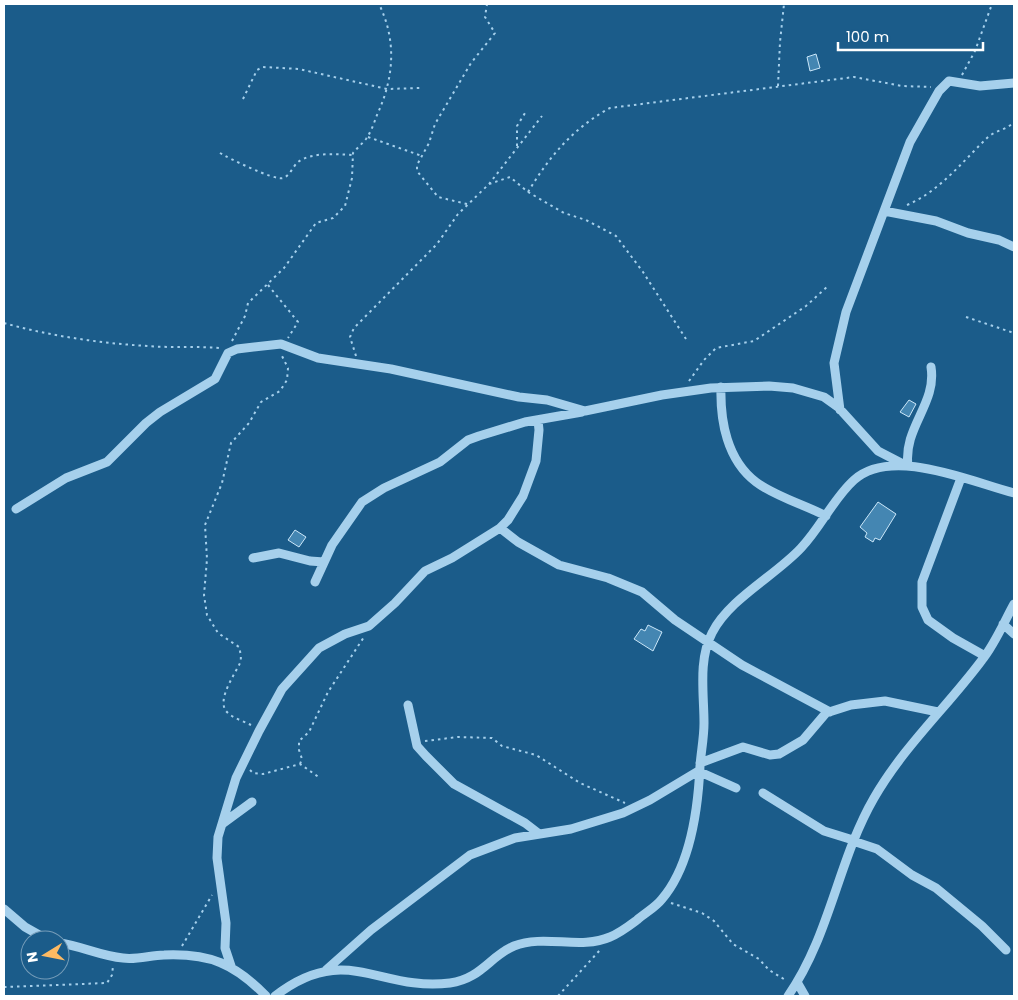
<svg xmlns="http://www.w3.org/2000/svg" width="1018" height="1000" font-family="Poppins,sans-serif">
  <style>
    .building { fill: #4486b2; stroke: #cbe7f9 }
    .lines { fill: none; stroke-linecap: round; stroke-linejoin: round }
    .path { stroke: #a6d0ec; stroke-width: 2; stroke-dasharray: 2.5 4; stroke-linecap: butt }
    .minor { stroke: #a6d0ec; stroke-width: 9 }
  </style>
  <rect width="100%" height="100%" fill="#1b5c8a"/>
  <path class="building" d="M816,54L820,68L810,71L807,57Z
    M909,400L916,404L909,417L900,412Z
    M878,502L896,514L880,540L875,538L873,542L865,537L867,533L860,527Z
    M295,530L306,537L299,547L288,540Z
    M648,625L662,632L653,651L634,639L641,629L645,631Z"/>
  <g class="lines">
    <path class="path" d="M962,75L975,51L992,4
      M778,86L780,42L784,4
      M243,99L257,70L263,67L299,69L387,89L421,88
      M368,137L422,156
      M517,146V126L525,113
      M220,153C228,158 275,181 283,178C290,176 293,166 298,162C311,152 337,154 352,155
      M489,184L510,177L528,192L564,213L586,220L616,236L643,272L686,339
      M528,192C549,157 573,128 610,108L854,77L902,86L931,87
      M467,204L438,197L417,171V165L429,143L435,124L471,63L495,33L485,17L487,4
      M907,205C940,191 963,161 987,138C995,130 1007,130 1014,122
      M268,285L298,322L288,338
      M966,317L1014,333
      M4,323C50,336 99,343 147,346C172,348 196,346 220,348
      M232,341L245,316L248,303L284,268L316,223L333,218L345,206L352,178L353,153C357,148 362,144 366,139C371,132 374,123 377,115C394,78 397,41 379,4
      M356,356L350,337L354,328L437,244L458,214L489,184L542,116
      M689,381L704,360L716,348L754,341L806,306L828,286
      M251,725C243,721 232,718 226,711C217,699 235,674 240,663C242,657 240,652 239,647L218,633L207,615L204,595L207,559L205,525L222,483L231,443L249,423L261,402L280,391L287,380L288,368L281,354
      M425,741L458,737L492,738L502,746L536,755L580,783L625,803
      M300,764L302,759L299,750V741L309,732L328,692L364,637
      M250,770L253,773L263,774L300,764L320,778
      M671,903L702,913L714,921L733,944L759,959L769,970L787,981
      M182,946L212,895
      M4,987L107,983L112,975L113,966
      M558,996L600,950"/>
    <path class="minor" d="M884,211L936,221L968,233L999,240L1014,247
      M721,387C720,421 727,460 756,482C774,496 805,505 826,516
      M840,410L834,363L846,312L910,142L939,91L949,81L980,86L1014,83
      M908,466C903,427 937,404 931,367
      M961,478L922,582V607L928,620L953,638L985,656
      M16,509L66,478L107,462L146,423L160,412L215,379L228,353L237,349L281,344L318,358L391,369L519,397L547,400L585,411L662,395L711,388L769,386L793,388L824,397L838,407L878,451L905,465
      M500,528L518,542L559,565L608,578L642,592L675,620L742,665L830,712
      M253,558L279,553L310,561L324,562
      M315,582L332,545L362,502L384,488L440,462L468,440L479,436L525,422L582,412
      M1003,624L1014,634
      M408,705L417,746L426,756L454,784L525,823L538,833
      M700,763L743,747L770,755L779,754L803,740L826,713L851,705L885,701L938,712
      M700,772L736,788
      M763,793L824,831L853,840
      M222,824L252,802
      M853,841L877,849L912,875L936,888L982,926L1006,950
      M4,909L25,927L48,940
      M60,943C81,946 101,956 123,958C137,960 151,955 164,955C210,953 235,964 266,996
      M231,966L225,948L226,923L217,858L218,837L236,778L259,731L282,689L319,648L345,634L369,626L395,603L425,571L452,558L500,528L508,520L523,496L536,461L539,430L538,420
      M326,970L371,930L470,855L515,838L571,829L623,813L650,800L700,770
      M797,982L805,996
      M275,996C346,941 379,992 450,983C481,979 490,956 514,946C545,934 580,950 610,937C620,933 629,926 637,920C645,913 656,907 662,899C691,865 698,810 700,766C701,752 704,738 704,723C704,694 698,660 712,633C729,599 775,576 801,548C821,527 833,499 854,480C892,446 971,482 1014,493
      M788,996C830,936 838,860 874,798C904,746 947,707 982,660C995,644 1004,622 1014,604"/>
  </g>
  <rect width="1018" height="1000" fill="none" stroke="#ffffff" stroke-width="10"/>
  <g transform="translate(45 955) rotate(260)"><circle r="24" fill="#1b5c8a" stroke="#769db9"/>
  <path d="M0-4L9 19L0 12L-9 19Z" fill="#fdba63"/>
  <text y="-8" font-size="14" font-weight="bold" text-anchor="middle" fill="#ffffff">N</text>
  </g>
  <path d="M838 42v8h145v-8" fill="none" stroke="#ffffff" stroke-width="2.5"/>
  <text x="846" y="42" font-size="15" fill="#ffffff" stroke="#1b5c8a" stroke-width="4" paint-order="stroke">100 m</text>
</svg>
